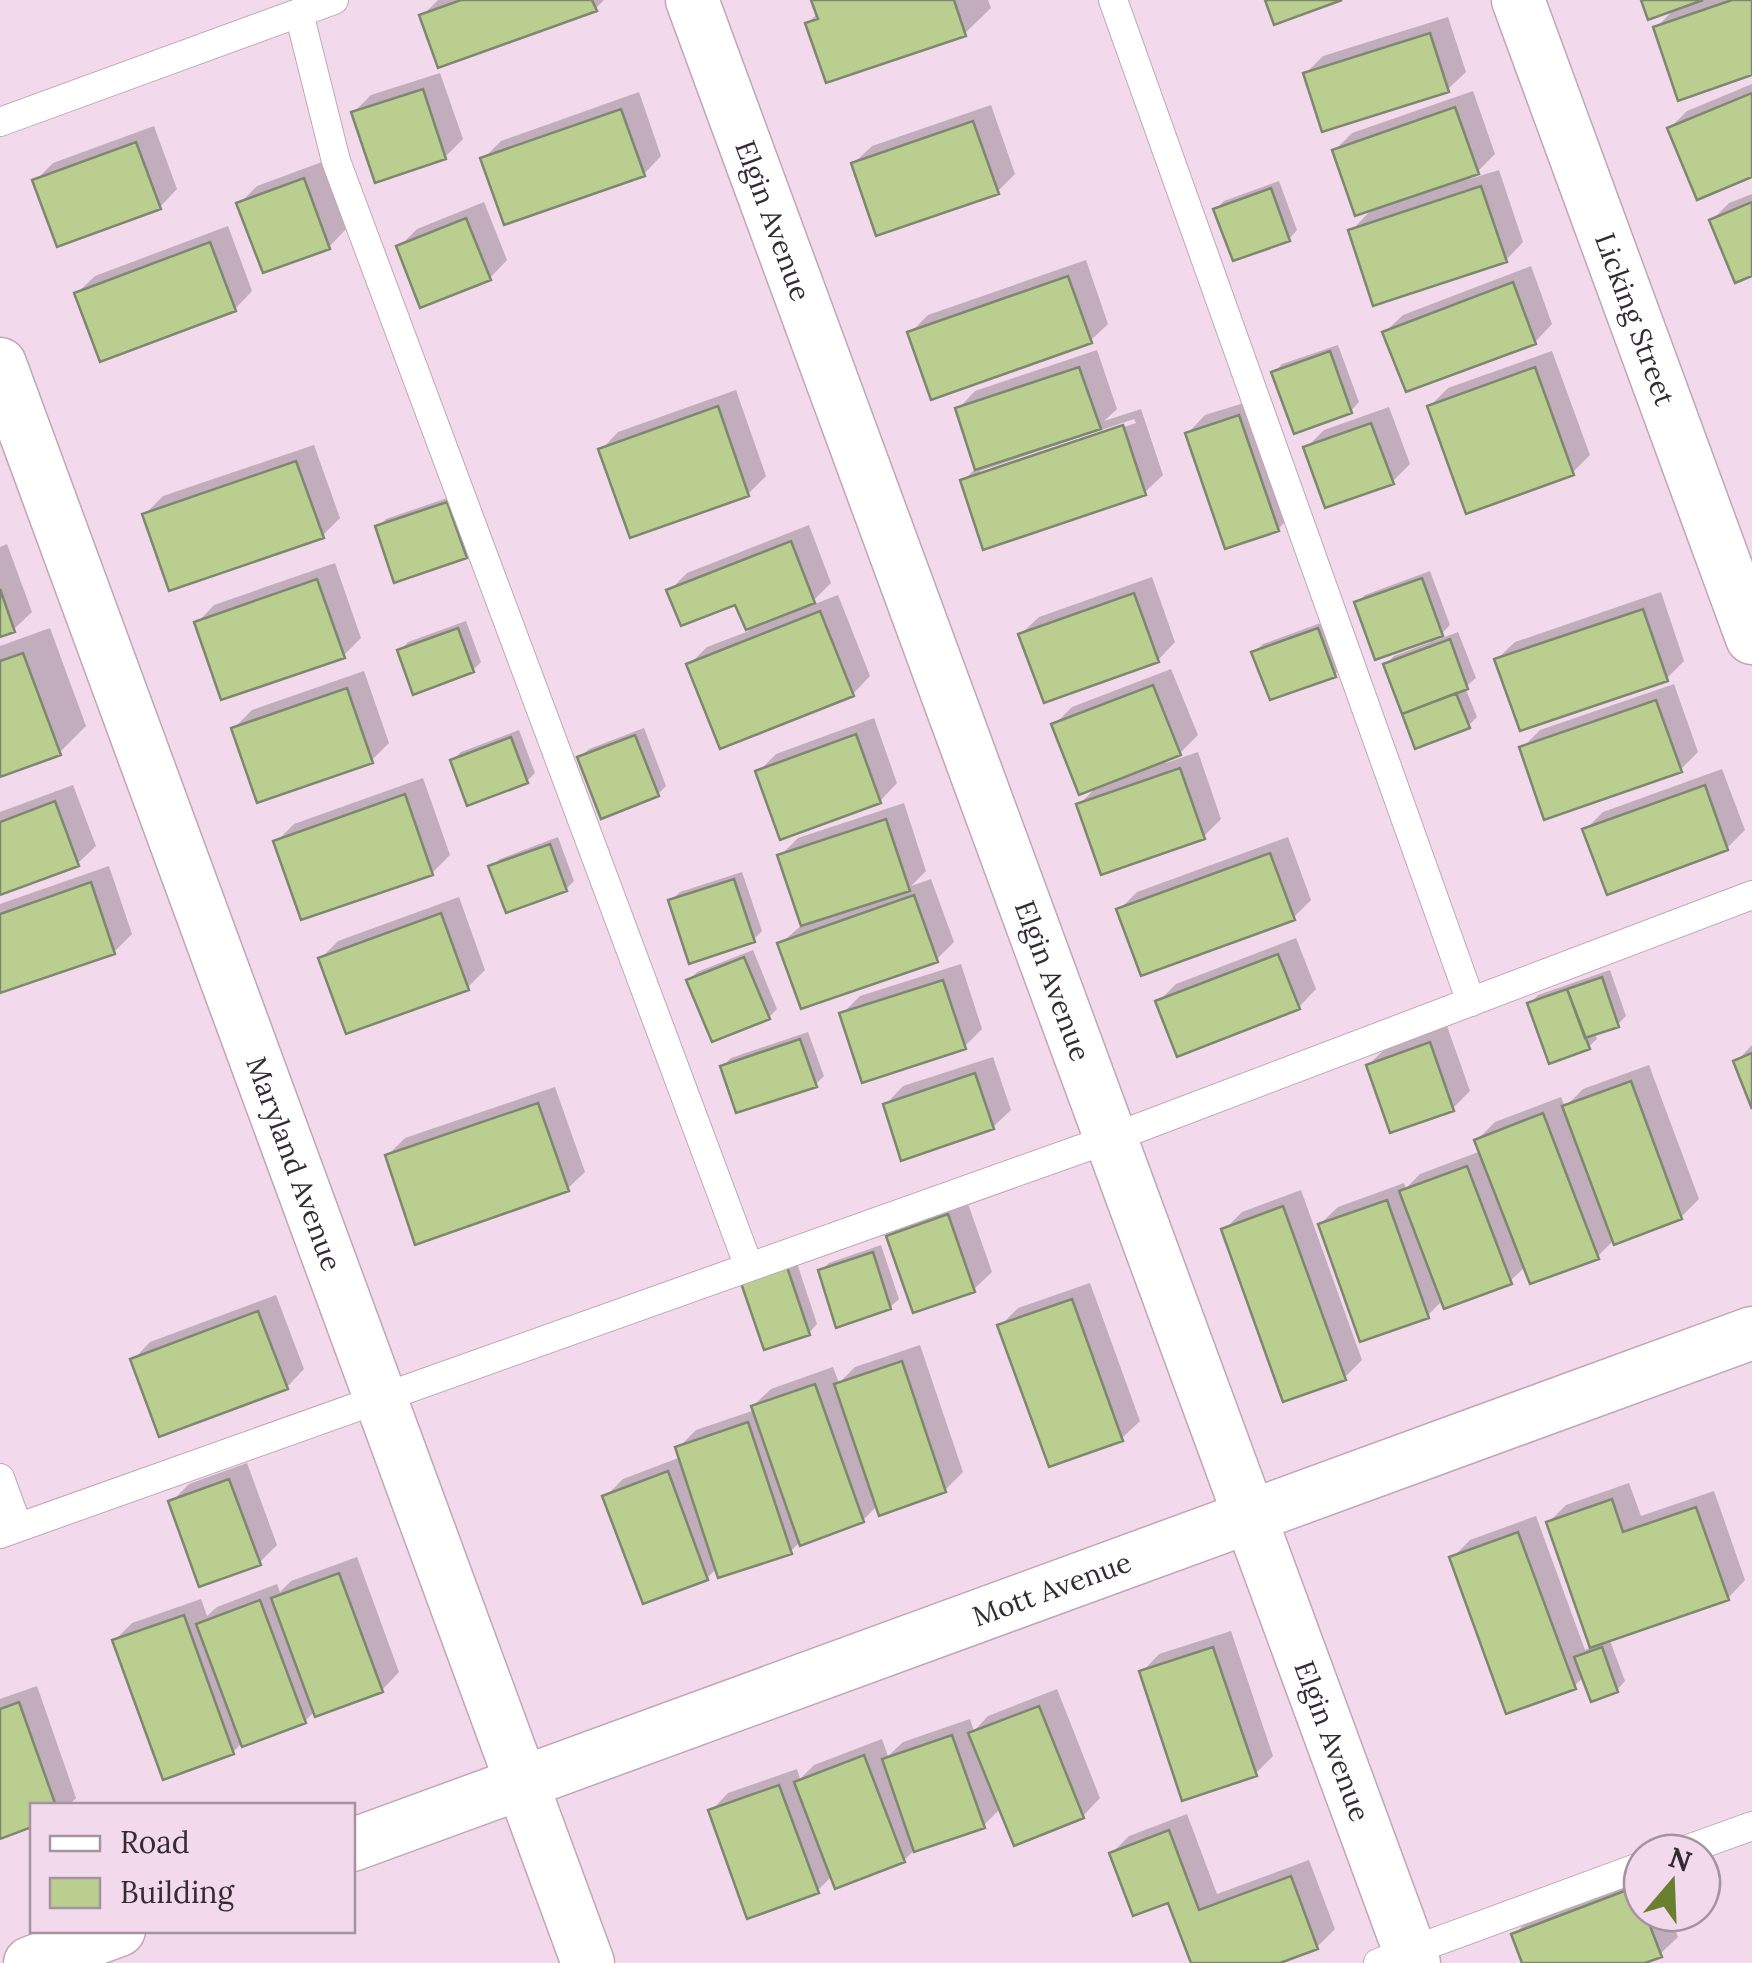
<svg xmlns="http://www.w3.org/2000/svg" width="1752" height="1963" font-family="Lora,serif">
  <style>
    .shadow { fill: #0003; fill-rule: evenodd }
    .building { fill: #bace90; stroke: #7e876f; stroke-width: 2.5 }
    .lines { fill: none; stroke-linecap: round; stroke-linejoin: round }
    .service-casing { stroke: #bfa7b8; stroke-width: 30 }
    .minor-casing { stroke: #bfa7b8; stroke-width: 55 }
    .service { stroke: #fff; stroke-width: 28 }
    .minor { stroke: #fff; stroke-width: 52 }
    .labels { text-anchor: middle; stroke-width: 8; stroke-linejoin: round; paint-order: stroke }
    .street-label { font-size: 28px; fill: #352b32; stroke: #f2d9eb }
  </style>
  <rect width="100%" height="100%" fill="#f2d9eb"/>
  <path class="shadow" d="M438,0H604L595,9L422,16Z
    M814,0H988L991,8L964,34L808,23L818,13Z
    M1644,0H1752V73L1656,28L1676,7Z
    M1448,17L1466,72L1448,89L1305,74L1323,56Z
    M440,73L463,139L445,157L353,113L371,95Z
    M1752,84V174L1670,128L1687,111Z
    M1473,91L1495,154L1470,179L1499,170L1523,242L1506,260L1351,231L1374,207L1334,151L1352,133Z
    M639,92L661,156L644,174L483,159L501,141Z
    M991,105L1015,174L997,192L854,163L872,146Z
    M154,126L177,189L160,207L35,181L53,163Z
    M322,162L346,229L329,247L239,204L257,186Z
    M1279,181L1297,230L1289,239L1216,209L1224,201Z
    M1752,194V274L1712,220L1729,203Z
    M484,202L507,260L490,278L399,247L417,229Z
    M228,226L252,291L235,309L77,293L95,276Z
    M1086,260L1108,324L1090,341L910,333L928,315Z
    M1531,266L1552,324L1535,342L1385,332L1403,315Z
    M1338,345L1359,402L1351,411L1274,373L1282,364Z
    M1097,350L1117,409L1104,421L1141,409L1163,475L1145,492L963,481L977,467L958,409L975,391ZM1134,419L1136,423L980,476V471Z
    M1552,351L1590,455L1572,473L1430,406L1448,388Z
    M736,390L766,476L748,494L601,450L618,432Z
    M1257,399L1296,511L1278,529L1188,433L1205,415Z
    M1389,407L1410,464L1392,482L1306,448L1324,430Z
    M314,445L340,518L322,536L145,514L163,496Z
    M456,495L474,548L466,556L378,527L386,519Z
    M809,525L831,583L807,607L838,595L870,676L853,694L689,665L707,647L749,631L736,602L669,591L687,573Z
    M7,544L32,612L14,629L0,634V547Z
    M335,563L361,638L343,656L197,623L214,605Z
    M1430,571L1450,625L1434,641L1458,632L1476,678L1465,687L1477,717L1468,726L1386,664L1394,656L1431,642L1429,638L1357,603L1365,595Z
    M1152,577L1175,642L1158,660L1021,634L1039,617Z
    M1661,592L1684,661L1666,679L1497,659L1515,642Z
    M466,621L481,662L473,670L400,651L408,642Z
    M1326,621L1343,667L1334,675L1254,652L1263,644Z
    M50,628L86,726L60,752L0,774V646Z
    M1171,669L1198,735L1180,753L1164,759L1166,763L1198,752L1221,819L1203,837L1079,805L1099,784L1054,725L1072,707Z
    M364,671L389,743L371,761L234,728L252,710Z
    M1674,684L1698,752L1680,770L1522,748L1540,730Z
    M874,718L897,783L880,801L758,772L776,754Z
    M644,728L666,786L658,794L580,757L589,749Z
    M519,730L535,773L527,781L453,760L461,752Z
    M1722,769L1745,830L1727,848L1585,830L1603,812Z
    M423,778L450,855L432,873L276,842L294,824Z
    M73,785L96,846L78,863L0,892V812Z
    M904,803L926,871L911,886L931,879L954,942L936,960L780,944L803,924L780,856L798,838Z
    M558,837L574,881L566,889L491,867L500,859Z
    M1288,837L1311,900L1294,917L1119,910L1137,892Z
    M109,866L132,934L114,952L0,991V904Z
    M742,872L762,931L753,940L671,900L680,892Z
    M459,897L485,970L468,987L320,959L338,941Z
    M1296,938L1316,989L1299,1007L1158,1002L1176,984Z
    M753,950L777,1009L769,1017L689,981L697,972Z
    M961,964L982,1029L964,1047L842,1014L860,996Z
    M1610,970L1626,1016L1618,1024L1594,1032L1597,1039L1588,1047L1530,1004L1538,995Z
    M1447,1026L1470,1091L1452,1109L1368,1065L1386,1048Z
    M808,1032L824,1076L816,1084L723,1066L731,1058Z
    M1752,1045V1103L1736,1062Z
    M993,1057L1011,1110L993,1127L886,1104L903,1086Z
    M1649,1065L1699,1199L1681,1217L1614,1240L1597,1257L1526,1266L1510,1281L1443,1300L1427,1316L1320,1224L1338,1207L1404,1183L1406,1188L1420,1174L1481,1151L1477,1140L1495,1122L1561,1097L1565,1107L1583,1089Z
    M555,1087L585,1172L567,1189L387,1156L405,1138Z
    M1301,1190L1362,1360L1344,1378L1224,1230L1242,1212Z
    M966,1198L992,1272L974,1289L889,1236L907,1219Z
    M881,1245L899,1299L890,1307L821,1271L829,1263Z
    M796,1260L817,1324L809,1333L744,1283Z
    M1090,1283L1140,1421L1122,1438L1000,1326L1018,1308Z
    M276,1295L304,1369L287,1387L133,1360L150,1342Z
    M920,1345L963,1472L945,1490L878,1505L863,1520L799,1543L790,1552L717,1568L707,1578L605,1497L623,1479L681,1457L678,1448L696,1430L755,1410L753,1406L771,1389L833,1367L839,1383L855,1367Z
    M247,1463L277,1545L259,1563L171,1502L189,1484Z
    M1629,1483L1641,1516L1714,1491L1745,1580L1728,1598L1609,1638L1625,1681L1617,1690L1584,1677L1574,1686L1452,1558L1470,1540L1536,1516L1585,1650L1592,1647L1548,1523L1566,1505Z
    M357,1557L399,1672L382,1690L315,1711L305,1721L243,1742L233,1752L114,1641L132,1623L201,1599L207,1616L217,1607L277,1584L280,1592L291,1581Z
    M1231,1631L1273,1756L1255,1774L1142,1672L1159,1654Z
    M37,1686L76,1798L68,1806H32V1825L0,1836V1699Z
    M1057,1689L1100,1798L1083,1816L1001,1808L983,1826L916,1849L904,1860L832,1876L817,1891L711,1811L728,1793L797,1769L800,1779L814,1765L882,1739L888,1756L903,1742L970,1719L974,1731L988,1716Z
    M1187,1814L1217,1894L1309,1860L1335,1929L1317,1947L1273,1963H1194L1170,1900L1112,1853L1129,1836Z
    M1642,1875V1913H1669L1678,1937L1660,1954L1638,1963H1525L1514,1935L1531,1917Z"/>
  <path class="building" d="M461,0H592L597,11L438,68L419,15Z
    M811,0H954L966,36L826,83L805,23L818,19Z
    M1265,0H1342L1274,25Z
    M1641,0H1703L1648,20Z
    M1732,0H1752V75L1678,101L1653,27Z
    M1430,33L1449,92L1322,132L1303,73Z
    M423,89L446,159L375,183L351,112Z
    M1752,93V177L1697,200L1667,128Z
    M1455,107L1479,174L1355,216L1332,150Z
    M621,109L645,176L504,225L480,158Z
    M973,121L999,194L876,236L851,163Z
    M136,142L161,209L57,247L32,180Z
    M304,178L330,249L263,273L236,203Z
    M1481,186L1507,262L1373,306L1348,230Z
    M1271,188L1290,241L1233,261L1213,209Z
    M1752,202V276L1735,283L1709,220Z
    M466,218L491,280L420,308L396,246Z
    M210,242L236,311L100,362L74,293Z
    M1068,276L1092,343L931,400L907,332Z
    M1513,282L1536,344L1406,392L1382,332Z
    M1330,351L1352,413L1294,434L1271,372Z
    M1079,367L1101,429L975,470L955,408Z
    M1535,367L1574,475L1466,514L1427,406Z
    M718,406L749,496L630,538L598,449Z
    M1239,415L1279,531L1225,549L1185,433Z
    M1371,423L1394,484L1325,508L1303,447Z
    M1123,425L1146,495L983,550L960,480Z
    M296,461L324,538L169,591L142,514Z
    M447,502L467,558L394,583L375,526Z
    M791,541L815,603L746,630L735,605L681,626L666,590Z
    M1422,578L1443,636L1375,660L1354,602Z
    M317,579L345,658L221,700L194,622Z
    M0,589L15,632L0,637Z
    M1134,593L1159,662L1044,703L1018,634Z
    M1643,609L1668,681L1520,731L1494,659Z
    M820,611L854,696L720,749L686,664Z
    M458,628L474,672L413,695L397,650Z
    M1318,628L1336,677L1270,700L1251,652Z
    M1450,639L1468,689L1402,714L1383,664Z
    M23,653L61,755L0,777V661Z
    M1153,685L1181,755L1079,795L1051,724Z
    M347,688L373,763L257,803L231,728Z
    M1456,693L1470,728L1415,749L1402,714Z
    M1656,700L1682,772L1544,820L1519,747Z
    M856,734L881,803L780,840L755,771Z
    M635,735L659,796L601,819L577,757Z
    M511,737L528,783L467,806L450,760Z
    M1180,768L1205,839L1101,875L1076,804Z
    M1705,785L1728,850L1607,895L1582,829Z
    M405,794L433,875L301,920L273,841Z
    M55,801L79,866L0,895V822Z
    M886,819L910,891L801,926L777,855Z
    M550,844L567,891L506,913L488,866Z
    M1270,853L1295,920L1141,976L1116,909Z
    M734,879L755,942L689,964L668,900Z
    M91,882L115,954L0,993V914Z
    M914,895L938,962L801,1009L777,943Z
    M441,913L469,990L346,1034L318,958Z
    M1278,954L1300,1009L1177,1057L1155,1001Z
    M744,957L770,1019L712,1042L686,980Z
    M1602,977L1619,1027L1585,1038L1567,989Z
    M943,980L966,1049L862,1083L839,1013Z
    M1567,989L1590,1049L1549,1064L1527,1003Z
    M800,1039L817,1087L736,1113L720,1066Z
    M1430,1042L1454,1111L1390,1133L1366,1065Z
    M1752,1053V1109L1733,1061Z
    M975,1073L994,1129L901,1161L883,1104Z
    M1631,1081L1682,1219L1614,1245L1562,1106Z
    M538,1103L569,1191L415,1245L385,1155Z
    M1543,1113L1599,1259L1530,1284L1474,1140Z
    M1467,1166L1512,1284L1444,1309L1399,1191Z
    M1387,1200L1429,1318L1360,1342L1318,1224Z
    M1283,1206L1346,1380L1283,1402L1221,1229Z
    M948,1214L975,1292L913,1313L886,1236Z
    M873,1252L891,1309L836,1328L818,1270Z
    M787,1267L810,1335L764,1350L741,1283Z
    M1072,1299L1123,1441L1049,1467L997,1325Z
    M258,1311L288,1389L159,1437L130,1359Z
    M902,1361L946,1492L879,1516L834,1384Z
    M815,1384L864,1522L800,1546L751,1406Z
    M748,1422L792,1554L718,1578L675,1447Z
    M668,1471L708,1580L643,1604L602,1496Z
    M229,1479L261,1565L199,1587L168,1501Z
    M1612,1499L1623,1532L1696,1507L1729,1600L1590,1648L1546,1522Z
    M1518,1532L1576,1689L1506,1714L1449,1557Z
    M339,1573L383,1692L315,1717L271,1598Z
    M260,1600L306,1723L242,1747L196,1624Z
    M184,1615L234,1754L163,1780L112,1640Z
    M1213,1647L1257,1776L1182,1801L1139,1671Z
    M1602,1647L1618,1692L1591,1702L1574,1657Z
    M19,1702L56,1806H32V1827L0,1839V1709Z
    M1039,1706L1084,1818L1014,1846L968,1733Z
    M952,1735L985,1828L914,1852L882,1759Z
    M864,1755L905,1862L835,1889L794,1782Z
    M779,1785L819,1893L747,1919L708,1810Z
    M1169,1830L1199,1910L1291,1876L1318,1949L1280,1963H1191L1168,1903L1133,1916L1109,1853Z
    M1635,1887L1642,1913H1645L1662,1957L1645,1963H1522L1511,1934Z"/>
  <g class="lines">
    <defs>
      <path id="service" d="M1113,0L1471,1002
        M299,13L336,161L749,1267
        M0,122L334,0
        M0,1478L18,1527
        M0,1534L1112,1138L1752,895
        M1677,1853L1752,1826
        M1378,1963L1642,1866"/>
      <g id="minor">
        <path id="s1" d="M692,0L1414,1963"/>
        <path id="s2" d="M1518,0L1752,638"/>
        <path id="s3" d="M0,364L588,1963"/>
        <path id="s4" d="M352,1845L1752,1333"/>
        <path d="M30,1963L119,1930"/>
      </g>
    </defs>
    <use href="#service" class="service-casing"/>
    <use href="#minor" class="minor-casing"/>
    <use href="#service" class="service"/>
    <use href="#minor" class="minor"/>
  </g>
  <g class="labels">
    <g class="street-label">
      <text dy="10" stroke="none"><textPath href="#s1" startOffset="235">Elgin Avenue</textPath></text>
      <text dy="10" stroke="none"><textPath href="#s2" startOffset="340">Licking Street</textPath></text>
      <text dy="10" stroke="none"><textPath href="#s1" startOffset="1045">Elgin Avenue</textPath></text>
      <text dy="10" stroke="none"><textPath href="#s3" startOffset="852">Maryland Avenue</textPath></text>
      <text dy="10" stroke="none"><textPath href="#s4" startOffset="745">Mott Avenue</textPath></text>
      <text dy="10" stroke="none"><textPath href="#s1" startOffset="1855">Elgin Avenue</textPath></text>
    </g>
  </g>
  <rect x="30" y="1803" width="325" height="130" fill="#f2d9eb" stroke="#a693a1" stroke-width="2.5"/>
  <rect x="50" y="1836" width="50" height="15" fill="#ffffff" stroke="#a693a1" stroke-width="2.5"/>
  <text x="120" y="1853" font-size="30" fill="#352b32">Road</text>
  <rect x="50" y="1878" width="50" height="30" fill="#bace90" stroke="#a693a1" stroke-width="2.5"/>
  <text x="120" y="1903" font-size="30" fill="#352b32">Building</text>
  <g transform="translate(1672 1883) rotate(19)"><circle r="48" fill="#f2d9eb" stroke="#a693a1" stroke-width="2.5"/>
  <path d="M0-8L18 38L0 25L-18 38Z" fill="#6a8031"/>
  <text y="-15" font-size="28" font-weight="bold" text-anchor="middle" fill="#352b32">N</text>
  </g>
</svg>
